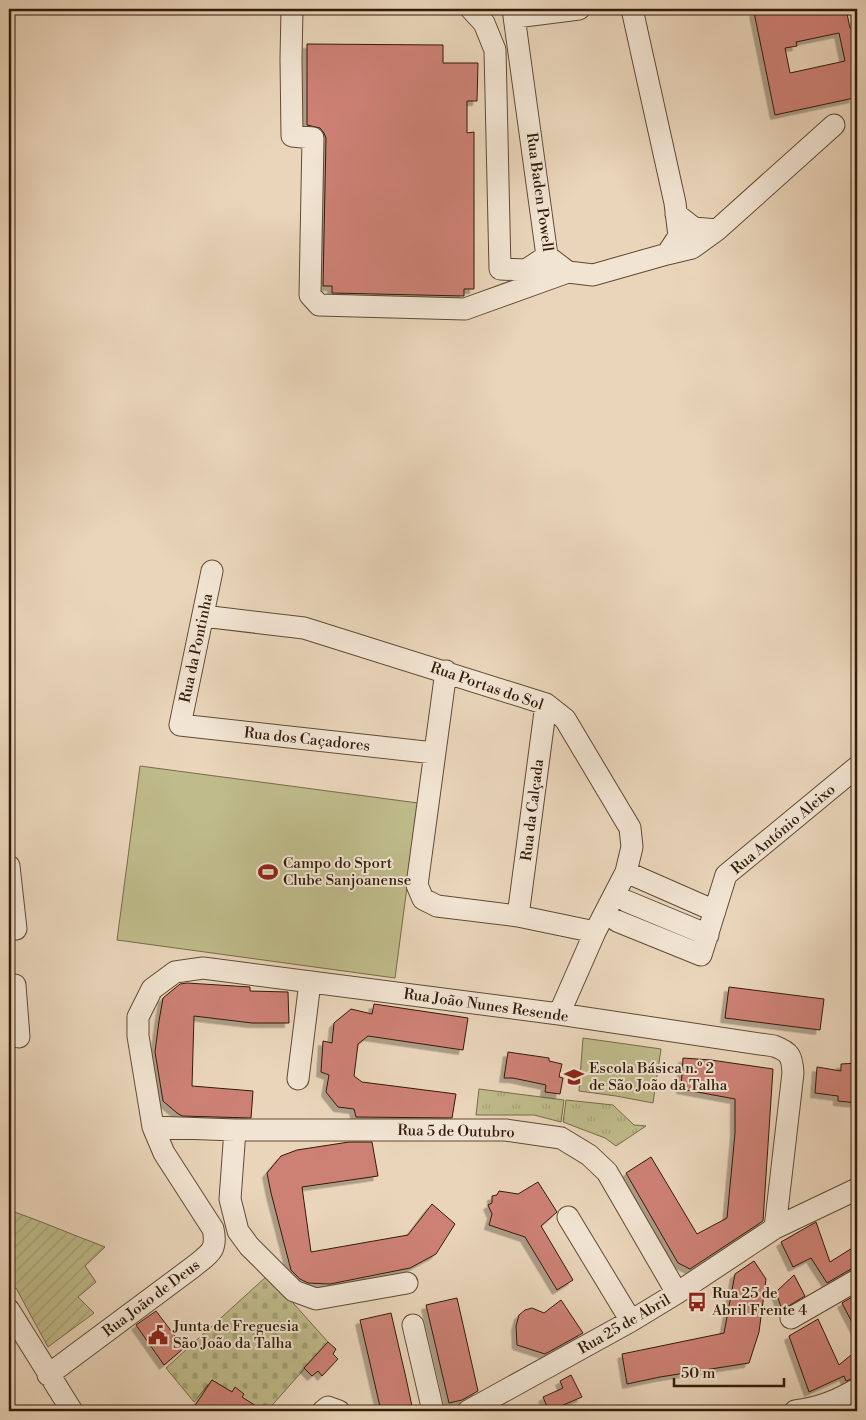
<svg xmlns="http://www.w3.org/2000/svg" width="866" height="1420" font-family="'Libre Bodoni',serif">
  <style>
    .grass { fill: #bfbb8a; stroke: #786b49 }
    .cemetery { fill: url(#cemetery-stones); stroke: #786b49 }
    .park { fill: url(#park-tufts); stroke: #786b49 }
    .garden { fill: url(#garden-furrows); stroke: #786b49 }
    .building { fill: #cd8175; stroke: #321b08; fill-rule: evenodd; filter: url(#shadow) }
    .lines { fill: none; stroke-linecap: round; stroke-linejoin: round }
    .minor-casing { stroke: #604a34; stroke-width: 23 }
    .minor { stroke: #f1e4d2; stroke-width: 21 }
    .labels { text-anchor: middle; stroke-width: 4; stroke-linejoin: round; paint-order: stroke }
    .street-label { font-size: 15px; fill: #321b08; stroke: #f1e4d2 }
    .poi-label { font-size: 15px; fill: #321b08; stroke: #f1e4d2; text-anchor: start }
  </style>
  <defs>
    <pattern id="cemetery-stones" width="16" height="16" patternUnits="userSpaceOnUse" patternTransform="scale(1.25)"><rect width="16" height="16" fill="#bfbb8a"/><path d="M2 7V4a2 2 0 0 1 4 0v3zM10 15v-3a2 2 0 0 1 4 0v3z" fill="#a5a076"/></pattern>
    <pattern id="park-tufts" width="24" height="20" patternUnits="userSpaceOnUse" patternTransform="scale(1.25)"><rect width="24" height="20" fill="#bfbb8a"/><path d="M3 7l-1-3M5 7V3M7 7l1-3M15 17l-1-3M17 17v-4M19 17l1-3" fill="none" stroke="#a5a076"/></pattern>
    <pattern id="garden-furrows" width="10" height="10" patternUnits="userSpaceOnUse" patternTransform="scale(1.25)"><rect width="10" height="10" fill="#bfbb8a"/><path d="M-1 1l2-2M0 10L10 0M9 11l2-2" fill="none" stroke="#a5a076"/></pattern>
    <filter id="shadow"><feDropShadow dx="-4.5" dy="4.5" stdDeviation="0" flood-color="#0004"/></filter>
  </defs>
  <rect width="100%" height="100%" fill="#ead5ba"/>
  <filter id="stains"><feTurbulence type="fractalNoise" baseFrequency=".004" numOctaves="4"/><feColorMatrix values="0 0 0 0 .2 0 0 0 0 .09 0 0 0 0 .02 0 0 0 .5 -.17"/></filter>
  <radialGradient id="worn" r=".72"><stop offset=".6" stop-color="#630" stop-opacity="0"/><stop offset="1" stop-color="#630" stop-opacity=".3"/></radialGradient>
  <path class="grass" d="M140,766L418,803L395,978L117,940Z
    M583,1038L661,1049L653,1103L616,1096L579,1091Z"/>
  <path class="cemetery" d="M268,1275L328,1342L267,1411H264L212,1380L194,1402L166,1368Z"/>
  <path class="park" d="M479,1089L564,1100L561,1122L534,1115H476Z
    M566,1100L613,1105L634,1125L646,1126L616,1146L605,1138L563,1122Z"/>
  <path class="garden" d="M9,1210C41,1221 73,1235 105,1247L85,1266L96,1282L78,1297L94,1313L48,1347L16,1288L9,1290Z"/>
  <path class="building" d="M771,9H846L850,28H853L857,49V94L853,95L854,98L775,115L754,12ZM839,33L845,61L790,73L785,48L797,46L796,42Z
    M307,44L443,45V63H478L477,101H467V133L474,132V289H464V296L332,293V286H323L326,138L324,133L320,128L307,125Z
    M187,983L250,987V991L288,992L289,1023H252L194,1016L192,1086L253,1091L251,1118L182,1116L177,1113L163,1101L155,1052L159,1021L163,998L180,984Z
    M729,987L824,999L820,1030L725,1018Z
    M374,1004L468,1018L463,1050L368,1036L358,1044L354,1076L362,1082L456,1094L452,1118L356,1117L354,1109L338,1107L326,1092L329,1075L321,1072L323,1041L332,1043L334,1023L351,1009L372,1014Z
    M508,1052L549,1058V1061L562,1064L559,1077L563,1078L560,1094L545,1092L546,1085L513,1078H504Z
    M683,1058L711,1060L773,1069L763,1221L690,1269L678,1263L626,1173L651,1157L697,1234L727,1218L735,1133V1099L681,1089Z
    M857,1063V1103L838,1101V1096L815,1093L817,1067L841,1071V1064Z
    M349,1142H372L378,1176L302,1187L311,1252L408,1235L432,1204L455,1224L436,1254L410,1268L330,1284L308,1283L300,1279L291,1270L271,1193L267,1173L281,1156L297,1150Z
    M538,1182L557,1212L541,1226L573,1280L557,1290L525,1237L489,1225L492,1214L488,1205L492,1203V1196L497,1195L499,1191L518,1194Z
    M816,1222L830,1262L857,1245V1268L851,1269L827,1283L811,1258L793,1267L781,1242Z
    M754,1261L766,1279L759,1332L749,1363L660,1377L627,1384L622,1354L724,1333L735,1274Z
    M794,1275L805,1296L782,1310L776,1292Z
    M857,1294V1332L842,1303Z
    M457,1298L478,1391L462,1400L449,1403L426,1305Z
    M561,1300L583,1333L545,1354L517,1345L516,1326L519,1315L525,1310L532,1308L544,1313Z
    M156,1311L184,1348L164,1365L136,1325Z
    M391,1313L406,1378L413,1411H381L360,1320Z
    M818,1319L839,1365L857,1350V1377L846,1381L844,1376L809,1392L789,1336Z
    M328,1342L336,1349L333,1354L338,1359L322,1376L318,1371L312,1376L304,1368Z
    M571,1375L582,1397L549,1411L543,1397L563,1388L560,1381Z
    M212,1380L232,1392L235,1387L244,1394L242,1397L264,1411H200L194,1407Z"/>
  <g class="lines">
    <defs>
      <path id="minor" d="M292,9L291,59L292,136L313,138L310,295L319,305L465,309L568,272
        M471,9L484,23L495,50L500,269L526,270L547,256
        M513,9L547,256L568,272L593,275L667,254L679,236L675,203L632,9
        M516,17L579,9
        M676,214L694,228L717,230L834,125
        M667,254L692,248L717,230
        M212,571L180,725L434,753
        M203,616L304,628L546,704L565,719L630,828L632,847L626,872L595,932L559,1014
        M446,671L417,885L423,899L437,906L518,916L595,932
        M9,866L16,929
        M626,872L715,911
        M626,901L708,935
        M518,916L546,704
        M617,921L701,955L726,875L857,767
        M15,985L19,1037
        M298,1079L310,982
        M153,1127L235,1130H506L561,1138L589,1155L607,1172L677,1293
        M235,1130L230,1199L238,1231L249,1246L294,1291L316,1299L407,1283
        M568,1217L631,1321
        M9,1310L72,1411
        M791,1318L857,1280
        M413,1325L433,1411
        M48,1375L193,1267C209,1254 218,1251 213,1229L164,1153L153,1127L138,1036V1017L152,989L175,972L203,968L559,1014L774,1046C790,1052 792,1056 793,1073L775,1228
        M323,1411L328,1407L339,1411
        M468,1411L631,1321L677,1293L775,1228L857,1189
        M795,1411C819,1408 836,1401 857,1389"/>
    </defs>
    <use href="#minor" class="minor-casing"/>
    <use href="#minor" class="minor"/>
  </g>
  <defs>
    <symbol id="stadium-bare" viewBox="-9 -9 18 18"><path d="M0-5a6.5 5 0 1 0 0 10a6.5 5 0 1 0 0-10ZM-3.5-1.8h7v3.6h-7Z" fill="#8f2418" stroke="#f1e4d2" stroke-width="2.5" paint-order="stroke"/></symbol>
    <symbol id="school-bare" viewBox="-9 -9 18 18"><path d="M0-5L7-2L0 1L-7-2ZM-4 1L0 2.5L4 1V4Q0 6-4 4Z" fill="#8f2418" stroke="#f1e4d2" stroke-width="2.5" paint-order="stroke"/></symbol>
    <symbol id="bus-bare" viewBox="-9 -9 18 18"><path d="M-5-6H5V4H4V6H2V4H-2V6H-4V4H-5ZM-3.5-4V0h7V-4ZM-3.5 1.2v1.5H-2V1.2ZM2 1.2v1.5H3.5V1.2Z" fill="#8f2418" stroke="#f1e4d2" stroke-width="2.5" paint-order="stroke"/></symbol>
    <symbol id="civic-bare" viewBox="-9 -9 18 18"><path d="M-.6-6.5H3V-4.5H.6V-3L4-1V1h2V6H-6V1h2V-1L-.6-3ZM-1.2 2.5V6h2.4V2.5Z" fill="#8f2418" stroke="#f1e4d2" stroke-width="2.5" paint-order="stroke"/></symbol>
  </defs>
  <g fill-rule="evenodd">
    <use href="#stadium-bare" x="254" y="858" width="28" height="28"/>
    <use href="#school-bare" x="560" y="1063" width="28" height="28"/>
    <use href="#bus-bare" x="683" y="1288" width="28" height="28"/>
    <use href="#civic-bare" x="144" y="1321" width="28" height="28"/>
  </g>
  <g class="labels">
    <g class="street-label">
      <text transform="translate(540 192) rotate(82)" y="5">Rua Baden Powell</text>
      <text transform="translate(196 648) rotate(-78)" y="5">Rua da Pontinha</text>
      <text transform="translate(487 686) rotate(19)" y="5">Rua Portas do Sol</text>
      <text transform="translate(307 739) rotate(6)" y="5">Rua dos Caçadores</text>
      <text transform="translate(532 810) rotate(-83)" y="5">Rua da Calçada</text>
      <text transform="translate(783 829) rotate(-40)" y="5">Rua António Aleixo</text>
      <text transform="translate(486 1005) rotate(8)" y="5">Rua João Nunes Resende</text>
      <text transform="translate(456 1131) rotate(1)" y="5">Rua 5 de Outubro</text>
      <text transform="translate(151 1298) rotate(-37)" y="5">Rua João de Deus</text>
      <text transform="translate(624 1324) rotate(-30)" y="5">Rua 25 de Abril</text>
    </g>
    <g class="poi-label">
      <text x="283" y="868">Campo do Sport<tspan x="283" dy="17">Clube Sanjoanense</tspan></text>
      <text x="589" y="1073">Escola Básica n.º 2<tspan x="589" dy="17">de São João da Talha</tspan></text>
      <text x="712" y="1298">Rua 25 de<tspan x="712" dy="17">Abril Frente 4</tspan></text>
      <text x="173" y="1331">Junta de Freguesia<tspan x="173" dy="17">São João da Talha</tspan></text>
    </g>
  </g>
  <rect width="866" height="1420" fill="none" stroke="#ead5ba" stroke-width="30"/>
  <rect x="10" y="10" width="846" height="1400" fill="none" stroke="#321b08" stroke-width="2.5"/>
  <rect x="15" y="15" width="836" height="1390" fill="none" stroke="#321b08"/>
  <path d="M674 1378v8h110v-8" fill="none" stroke="#321b08" stroke-width="2.5"/>
  <text x="681" y="1378" font-size="15" fill="#321b08" stroke="#f1e4d2" stroke-width="4" paint-order="stroke">50 m</text>
  <rect width="100%" height="100%" filter="url(#stains)"/>
  <rect width="100%" height="100%" fill="url(#worn)"/>
</svg>
